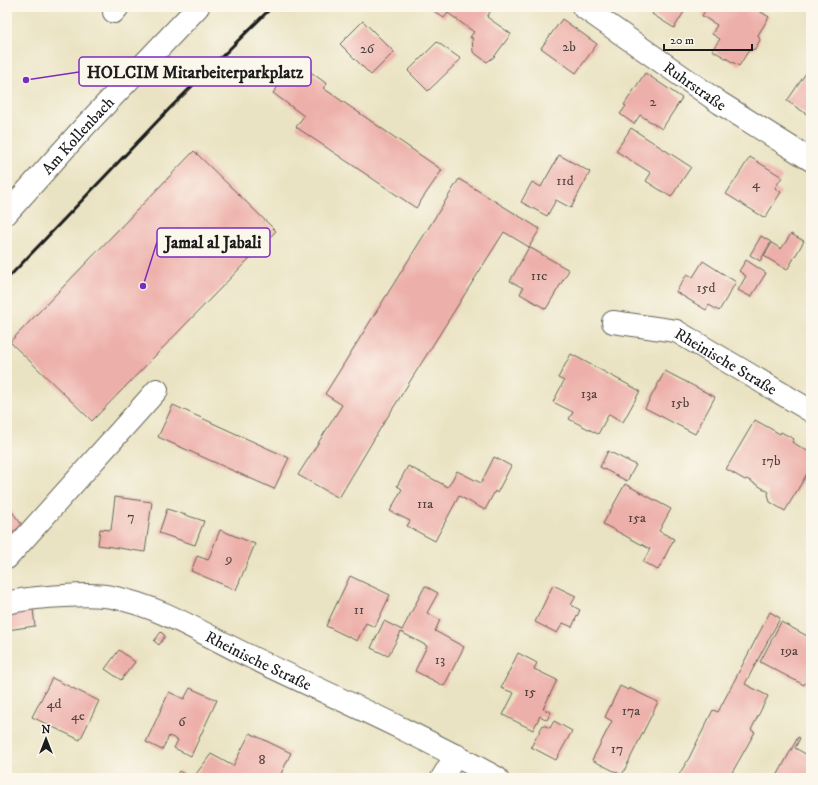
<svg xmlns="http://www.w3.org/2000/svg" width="818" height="785" font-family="'IM FELL DW Pica',serif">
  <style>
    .building { fill: #edafa9 }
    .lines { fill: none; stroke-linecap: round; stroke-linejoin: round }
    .minor-casing { stroke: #646256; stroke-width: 24 }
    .minor { stroke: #fff; stroke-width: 22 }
    .rail { stroke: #1c1c1c; stroke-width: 3 }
    .labels { text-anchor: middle; stroke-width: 4; stroke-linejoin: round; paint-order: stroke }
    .number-label { font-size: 14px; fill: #50413f }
    .street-label { font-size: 16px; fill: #1c1c1c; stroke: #fbf7ec }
    .leader { fill: none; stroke: #7b2cbf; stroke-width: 1.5 }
    .callout-dot { fill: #7b2cbf; stroke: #fbf7ec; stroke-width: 1.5 }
    .callout { fill: #fbf7ec; stroke: #7b2cbf; stroke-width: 1.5 }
    .callout-label { font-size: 17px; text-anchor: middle; font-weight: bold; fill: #1c1c1c }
  </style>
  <rect width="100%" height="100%" fill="#fbf7ec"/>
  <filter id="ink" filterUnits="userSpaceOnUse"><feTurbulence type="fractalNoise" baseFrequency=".025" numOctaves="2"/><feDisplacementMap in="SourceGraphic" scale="8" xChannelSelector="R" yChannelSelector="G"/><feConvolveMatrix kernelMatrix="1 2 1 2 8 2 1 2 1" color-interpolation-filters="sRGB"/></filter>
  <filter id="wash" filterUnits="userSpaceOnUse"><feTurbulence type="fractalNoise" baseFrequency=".012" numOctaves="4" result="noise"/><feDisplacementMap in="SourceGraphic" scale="16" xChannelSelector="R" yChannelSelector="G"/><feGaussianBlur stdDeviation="0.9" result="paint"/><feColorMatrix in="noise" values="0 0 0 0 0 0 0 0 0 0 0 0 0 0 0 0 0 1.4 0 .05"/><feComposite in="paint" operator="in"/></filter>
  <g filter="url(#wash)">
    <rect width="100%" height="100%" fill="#eae3c3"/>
    <g id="blocks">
      <path class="building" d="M428,7H493L487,17L511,34L494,57L487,62L473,52L472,37L471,38L470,37L474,32L448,13L444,18Z
        M653,7H687L674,28L652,14L655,8Z
        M707,7H753L769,17L758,35L760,40L755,49L749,50L739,66L712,50L720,39L712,34L717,25L702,16Z
        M562,19L597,44L576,73L541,48Z
        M363,21L394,52L371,75L340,44Z
        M437,42L461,59L428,91L408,71Z
        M297,62L327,84L323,88L442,170L416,208L296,127L304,116L273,93Z
        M808,70L811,72V117L787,101Z
        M645,73L682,98L662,129L640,115L634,124L620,114L626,106L624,105Z
        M631,128L691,167L671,197L646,181L651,173L616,151Z
        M194,151L276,231L92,421L10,342Z
        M559,155L590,172L571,208L556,200L547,216L521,202L532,182L541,187Z
        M750,157L782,177L775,188L781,192L765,218L726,194Z
        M459,179L540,229L529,247L569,270L546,309L520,294L523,288L510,281L529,247L504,232L380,429L339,498L298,475L342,405L325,394Z
        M791,234L804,241L787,270L764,256L772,243L781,249Z
        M761,236L771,242L760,261L750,255Z
        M746,260L766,273L751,297L738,290L746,276L739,271Z
        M703,261L736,282L719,311L709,305L706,310L676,292L687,274L693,277Z
        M571,354L640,391L623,422L609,414L598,434L569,419L573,412L553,402L564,381L558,378Z
        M665,371L715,397L695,434L645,408Z
        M173,405L289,458L274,489L158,437Z
        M755,420L780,434L781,432L794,439L792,442L811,453V467L785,511L770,502L768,494L769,492L747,479L745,480L726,469Z
        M608,451L636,465L627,481L600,467Z
        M494,457L511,466L497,493L495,491L485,510L459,496L435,541L407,526L410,521L390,511L402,489L397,486L408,466L448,487L457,471L481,483Z
        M625,484L671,509L659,531L674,539L658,570L643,562L650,549L603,524Z
        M115,497L152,502L145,552L98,545L100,529L111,530Z
        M7,505L22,525L7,537Z
        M167,509L204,521L195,545L159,533Z
        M220,530L255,544L236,590L191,571L197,556L208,560Z
        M350,576L390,595L375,627L366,623L357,641L326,626Z
        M553,585L576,596L571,605L580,610L572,627L563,623L557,633L535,622Z
        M425,586L438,593L427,613L440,620L435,631L464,647L444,686L415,671L427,646L401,632L388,656L371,648L384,621L402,630Z
        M33,609L35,626L7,630V613Z
        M770,612L780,618L745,684L768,696L751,730L755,732L729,778H677L689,758L713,710L718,712Z
        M781,622L811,638V673L804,685L760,662Z
        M161,632L165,636L159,645L154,641Z
        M119,650L135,662L121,680L105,669Z
        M518,653L537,663L534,669L557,680L543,709L551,712L547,720L540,716L533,730L503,715L514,693L501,688Z
        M52,678L99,701L80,740L32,717Z
        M620,686L628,690L629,688L658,702L622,775L592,760L612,721L605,717Z
        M190,688L217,700L191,756L174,748L178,740L169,736L162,750L146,742L169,692L184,699Z
        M554,721L572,731L556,760L531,747L543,725L550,728Z
        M250,733L291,753L279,778H256L252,776L251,778H193L211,754L233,766Z
        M798,737L800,738L795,748L811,757V773L808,778H776Z
        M179,771L191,778H175Z"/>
    </g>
  </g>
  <g filter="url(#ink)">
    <use href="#blocks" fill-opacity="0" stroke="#646256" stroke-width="1"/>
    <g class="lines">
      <defs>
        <g id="minor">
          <path id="s1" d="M583,7L720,103L811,160"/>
          <path d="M114,12L118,7"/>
          <path id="s2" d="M7,213L85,126L198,7"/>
          <path id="s3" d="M613,322L676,331L811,411"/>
          <path d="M7,558L157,390"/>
          <path id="s4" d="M7,603C26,598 44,597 64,596C80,595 96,594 112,597C163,607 206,636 253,658C335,697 418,734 497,778"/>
          <path d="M442,778L456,755"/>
        </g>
      </defs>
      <use href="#minor" class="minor-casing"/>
      <use href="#minor" class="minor"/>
      <path class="rail" d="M7,279L171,107L272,7"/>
    </g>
  </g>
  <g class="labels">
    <g class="number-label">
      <text x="569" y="51">2b</text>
      <text x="367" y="53">26</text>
      <text x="653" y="106">2</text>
      <text x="565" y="185">11d</text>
      <text x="756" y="188">4</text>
      <text x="539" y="280">11c</text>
      <text x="706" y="292">15d</text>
      <text x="589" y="398">13a</text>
      <text x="680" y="407">15b</text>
      <text x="771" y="465">17b</text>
      <text x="425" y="508">11a</text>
      <text x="131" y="521">7</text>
      <text x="637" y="522">15a</text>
      <text x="229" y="563">9</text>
      <text x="359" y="614">11</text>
      <text x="789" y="655">19a</text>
      <text x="440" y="664">13</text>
      <text x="530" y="696">15</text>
      <text x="54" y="708">4d</text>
      <text x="631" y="715">17a</text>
      <text x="78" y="720">4e</text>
      <text x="182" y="726">6</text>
      <text x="617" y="753">17</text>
      <text x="262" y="764">8</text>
    </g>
    <g class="street-label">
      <text dy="6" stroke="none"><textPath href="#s1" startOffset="137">Ruhrstraße</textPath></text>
      <text dy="6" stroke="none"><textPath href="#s2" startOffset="105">Am Kollenbach</textPath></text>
      <text dy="6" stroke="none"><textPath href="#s3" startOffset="122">Rheinische Straße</textPath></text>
      <text dy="6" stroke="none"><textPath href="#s4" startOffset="266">Rheinische Straße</textPath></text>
    </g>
  </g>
  <path class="leader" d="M26 80L79 72M143 286L157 242"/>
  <g class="callout-dot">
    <circle cx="26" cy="80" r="4"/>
    <circle cx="143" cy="286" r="4"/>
  </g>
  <g class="callout">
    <rect x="79" y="57" width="232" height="29" rx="4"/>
    <rect x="157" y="228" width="113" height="29" rx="4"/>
  </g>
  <g class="callout-label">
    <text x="195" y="78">HOLCIM Mitarbeiterparkplatz</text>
    <text x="213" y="248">Jamal al Jabali</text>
  </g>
  <rect width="818" height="785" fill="none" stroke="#fbf7ec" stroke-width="24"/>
  <g transform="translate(46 739)" stroke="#fbf7ec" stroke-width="3" paint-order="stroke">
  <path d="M0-3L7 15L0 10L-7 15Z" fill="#1c1c1c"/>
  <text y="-6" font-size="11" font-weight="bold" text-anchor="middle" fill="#1c1c1c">N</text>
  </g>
  <path d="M664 44v6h88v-6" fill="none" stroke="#1c1c1c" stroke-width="2"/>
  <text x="670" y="44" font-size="12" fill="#1c1c1c" stroke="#fbf7ec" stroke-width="3" paint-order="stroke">20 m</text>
</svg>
